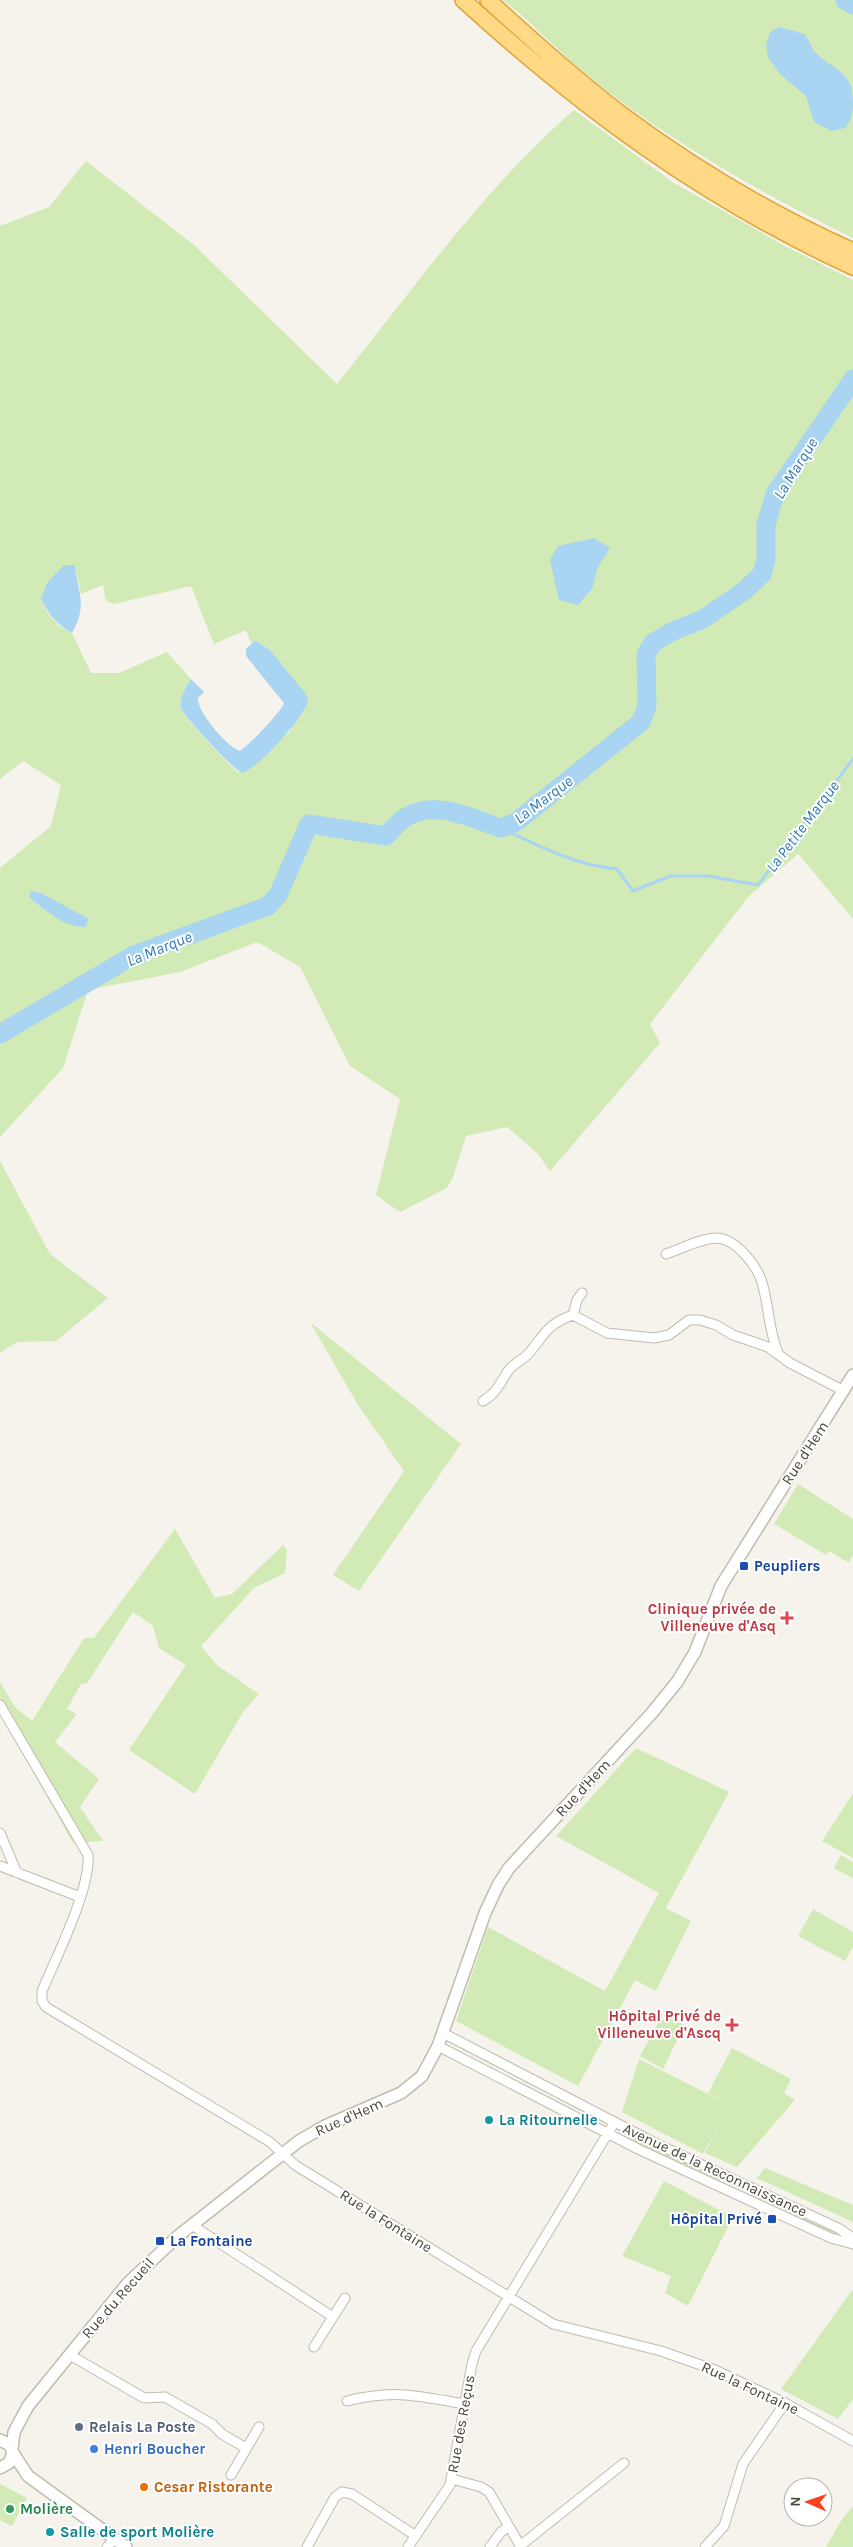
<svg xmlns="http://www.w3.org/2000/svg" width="853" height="2547" font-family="Karla,sans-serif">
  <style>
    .green { fill: #d2eab5; fill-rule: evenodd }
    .water { fill: #a9d4f2 }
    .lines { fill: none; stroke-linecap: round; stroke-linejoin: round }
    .stream { stroke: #a9d4f2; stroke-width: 3 }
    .river { stroke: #a9d4f2; stroke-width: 19 }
    .minor-casing { stroke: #c2bbae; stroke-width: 11 }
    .tertiary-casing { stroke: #c2bbae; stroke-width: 14 }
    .trunk-casing { stroke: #e0a43c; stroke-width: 18 }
    .minor { stroke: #fff; stroke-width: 9 }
    .tertiary { stroke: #fff; stroke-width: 11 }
    .trunk { stroke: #ffd985; stroke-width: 15 }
    .transit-dot { fill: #1a4fb4; stroke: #fff; stroke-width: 2 }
    .health-dot { fill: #e0444e; stroke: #fff; stroke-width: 2 }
    .culture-dot { fill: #0f9aa8; stroke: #fff; stroke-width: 2 }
    .service-dot { fill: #5c6f8a; stroke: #fff; stroke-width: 2 }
    .shop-dot { fill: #3f7fe0; stroke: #fff; stroke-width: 2 }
    .food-dot { fill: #e8710a; stroke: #fff; stroke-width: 2 }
    .leisure-dot { fill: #2e9e5b; stroke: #fff; stroke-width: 2 }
    .labels { text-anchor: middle; stroke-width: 4; stroke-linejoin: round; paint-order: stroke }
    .street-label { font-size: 15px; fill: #4b4439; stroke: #fff }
    .transit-label { font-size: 15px; font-weight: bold; fill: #164399; stroke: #fff; text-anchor: start }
    .health-label { font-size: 15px; font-weight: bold; fill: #be3a42; stroke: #fff; text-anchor: end }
    .culture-label { font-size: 15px; font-weight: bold; fill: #0d838f; stroke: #fff; text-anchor: start }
    .service-label { font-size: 15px; font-weight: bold; fill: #4e5e75; stroke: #fff; text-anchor: start }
    .shop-label { font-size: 15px; font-weight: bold; fill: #366cbe; stroke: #fff; text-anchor: start }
    .food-label { font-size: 15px; font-weight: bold; fill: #c56008; stroke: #fff; text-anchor: start }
    .leisure-label { font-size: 15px; font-weight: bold; fill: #27864d; stroke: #fff; text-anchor: start }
    .water-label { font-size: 16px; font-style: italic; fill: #2e7ab2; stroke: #fff }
  </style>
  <rect width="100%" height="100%" fill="#f6f3ec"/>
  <path class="green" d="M503,0H853V238C760,193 669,141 588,76C559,52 533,23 503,0Z
    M574,110L674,183L785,246L853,280V919L798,854L748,897L650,1024L660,1043L550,1171L538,1154L507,1127L466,1136L453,1177L447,1188L400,1212L376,1195L400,1099L350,1066L300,967L257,942L180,972L88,990L63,1068L0,1137V868L51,826L61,785L23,761L0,779V226L49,207L86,161L194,245L337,384C412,291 483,189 574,110ZM75,565L81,594L103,585L106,601L114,604L191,586L214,644L246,630L251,643L255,640L270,650L306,694L290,731L250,769L245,772H238C230,766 183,717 181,708C178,700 187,685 191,679L167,652L119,673H91L72,633L59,626L49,615L41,599Z
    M0,1161L50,1254L108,1298L56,1341L17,1342L0,1353Z
    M310,1322L461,1444L359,1591L333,1575L404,1471L358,1405Z
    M798,1484L853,1519V1555L849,1563L829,1551L826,1555L774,1524Z
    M175,1529L215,1598L232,1594L283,1545L287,1550L285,1573L254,1588L201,1646L217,1665L259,1694L243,1712L195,1794L129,1750L186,1665L159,1648L153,1626L133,1612L87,1683L81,1684L67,1709L77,1714L55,1742L99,1779L80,1807L103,1841L73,1843L2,1716L0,1717V1682L15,1707L32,1721L84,1638H94Z
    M636,1748L729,1792L666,1908L691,1921L656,1991L635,1980L578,2086L456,2021L488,1927L605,1991L659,1893L556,1836Z
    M853,1793V1858L822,1841Z
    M841,1855L853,1862V1878L834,1868Z
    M813,1909L853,1932V1947L845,1961L798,1936Z
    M677,2019L684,2026L663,2069L640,2056L660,2020Z
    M732,2048L791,2079L784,2093L795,2100L737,2167L705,2153L724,2116L703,2154L622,2112L639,2059L730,2105L708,2093Z
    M629,2133L722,2177L719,2183L626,2140Z
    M765,2168L853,2205V2222L757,2178Z
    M664,2181L733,2217L688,2306L665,2293L671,2276L622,2256Z
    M754,2192L832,2228L843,2236V2239L751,2199Z
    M853,2289V2399L838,2419L781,2389Z
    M0,2484L27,2498L12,2526L0,2520Z
    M853,2506V2547H826L841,2521Z"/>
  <path class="water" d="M780,27L804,34C809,39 811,48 816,53C835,72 853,70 853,103C853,112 851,121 845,128L832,131L814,122L806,96L780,74L768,57L766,45L770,32Z
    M594,538L610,548L598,567L592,589L578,605L559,600L550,560L558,546Z
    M64,565H75C78,595 88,604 72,633C56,624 49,615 41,599L47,583Z
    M255,640L270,650L306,694L308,702C302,719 259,768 242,773C234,770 183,716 181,708C178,700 187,685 191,679L204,692L198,698C197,712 226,745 239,751C247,748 282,711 284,703L246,656V649Z
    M31,891L41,893L89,919L85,927C64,927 45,910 29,897Z
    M137,950L140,956L105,970L0,1032V1025L102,965Z"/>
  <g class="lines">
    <path class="stream" d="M501,828C539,846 574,865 617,869L633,891L670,876H708L758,885L853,759"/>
    <path class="river" d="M845,0L853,5
      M0,1034L134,955L268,906L278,895L309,824L386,836C392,830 399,821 406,817C435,799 473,819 501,828L516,822L641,722L647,706L646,654L653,643L671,632L703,619L744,591L762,574L766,560V525L775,494L853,379"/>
    <defs>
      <path id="minor" d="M666,1254C681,1249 701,1238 717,1238C737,1239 759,1268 763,1286C769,1309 769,1331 778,1353
        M573,1315L607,1333L654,1338L669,1335L689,1320H700L716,1325L733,1335L768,1347L790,1363L844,1391
        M483,1401C495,1395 501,1382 508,1371C514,1363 523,1360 529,1353C545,1334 547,1324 573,1315L577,1300L582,1293
        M0,1705L88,1855C91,1888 56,1958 42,1991V2001L46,2007L270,2142L295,2165L553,2324L661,2351L715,2370L785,2403L853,2441
        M0,1833L17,1873
        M0,1866L80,1897
        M443,2033L657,2144L838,2228L853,2238
        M438,2046L640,2150L831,2238L853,2244
        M192,2225L333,2317
        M314,2347L345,2298
        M70,2355L144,2398L165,2397L212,2424L222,2434L246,2448
        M347,2401C395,2389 418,2396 465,2404
        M231,2475L259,2427
        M452,2479L481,2487L489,2492L521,2547
        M520,2546L624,2463
        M107,2547L114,2539
        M307,2547L335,2497L342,2492L352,2494L416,2536
        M408,2547L450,2485L472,2364L476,2351L614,2123
        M490,2547L501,2532L508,2527
        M705,2547L724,2526L743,2464L785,2403"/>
      <path id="tertiary" d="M0,2440L10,2445L13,2453L9,2463L0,2468
        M12,2449L14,2432L28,2406L128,2283L178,2236L299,2141L325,2126L401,2093L422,2076L438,2046L485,1913L498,1885L509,1868L651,1714L677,1682L695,1652L721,1586L853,1375
        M13,2453L28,2476L126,2547"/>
      <path id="trunk" d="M463,0C584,110 703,198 853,267
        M488,0C531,39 575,79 621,114C693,168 771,214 853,251"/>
    </defs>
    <use href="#minor" class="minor-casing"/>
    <use href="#tertiary" class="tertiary-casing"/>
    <use href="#trunk" class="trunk-casing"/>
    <use href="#minor" class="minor"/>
    <use href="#tertiary" class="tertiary"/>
    <use href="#trunk" class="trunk"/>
  </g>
  <g class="transit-dot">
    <rect x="739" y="1561" width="10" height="10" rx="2.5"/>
    <rect x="767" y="2214" width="10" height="10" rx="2.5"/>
    <rect x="155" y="2236" width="10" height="10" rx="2.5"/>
  </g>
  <g class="health-dot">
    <path d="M784.5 1610.5h5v5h5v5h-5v5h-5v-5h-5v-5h5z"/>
    <path d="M729.5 2017.5h5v5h5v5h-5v5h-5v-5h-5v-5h5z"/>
  </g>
  <g class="culture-dot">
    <circle cx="489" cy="2120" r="5"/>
    <circle cx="50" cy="2532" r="5"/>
  </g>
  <circle class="service-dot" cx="79" cy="2427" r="5"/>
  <circle class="shop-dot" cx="94" cy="2449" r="5"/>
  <circle class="food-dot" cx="144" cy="2487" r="5"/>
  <circle class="leisure-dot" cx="10" cy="2509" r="5"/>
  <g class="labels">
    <g class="street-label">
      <text transform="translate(805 1453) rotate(-57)" y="5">Rue d'Hem</text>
      <text transform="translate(583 1788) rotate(-47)" y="5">Rue d'Hem</text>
      <text transform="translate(349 2117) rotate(-24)" y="5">Rue d'Hem</text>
      <text transform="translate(715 2170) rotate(25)" y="5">Avenue de la Reconnaissance</text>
      <text transform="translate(386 2221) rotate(32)" y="5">Rue la Fontaine</text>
      <text transform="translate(118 2298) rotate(-49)" y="5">Rue du Recueil</text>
      <text transform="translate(750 2388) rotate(25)" y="5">Rue la Fontaine</text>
      <text transform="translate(461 2424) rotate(-80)" y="5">Rue des Reçus</text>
    </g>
    <g class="transit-label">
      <text x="754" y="1571">Peupliers</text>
      <text x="762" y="2224" text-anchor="end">Hôpital Privé</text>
      <text x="170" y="2246">La Fontaine</text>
    </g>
    <g class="health-label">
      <text x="776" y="1614">Clinique privée de<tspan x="776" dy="17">Villeneuve d'Asq</tspan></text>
      <text x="721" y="2021">Hôpital Privé de<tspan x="721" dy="17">Villeneuve d'Ascq</tspan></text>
    </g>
    <g class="culture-label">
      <text x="499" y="2125">La Ritournelle</text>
      <text x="60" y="2537">Salle de sport Molière</text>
    </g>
    <g class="service-label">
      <text x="89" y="2432">Relais La Poste</text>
    </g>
    <g class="shop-label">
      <text x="104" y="2454">Henri Boucher</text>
    </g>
    <g class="food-label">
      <text x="154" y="2492">Cesar Ristorante</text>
    </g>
    <g class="leisure-label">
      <text x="20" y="2514">Molière</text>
    </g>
    <g class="water-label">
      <text transform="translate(795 468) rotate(-58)" y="6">La Marque</text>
      <text transform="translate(543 799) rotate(-37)" y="6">La Marque</text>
      <text transform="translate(802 826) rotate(-53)" y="6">La Petite Marque</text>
      <text transform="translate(159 948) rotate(-22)" y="6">La Marque</text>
    </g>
  </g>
  <g transform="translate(808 2502) rotate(272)"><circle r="24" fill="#ffffff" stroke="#b7b4b0"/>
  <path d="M0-4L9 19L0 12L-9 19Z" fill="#fc3f1d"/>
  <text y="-8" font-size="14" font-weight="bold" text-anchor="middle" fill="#4b4439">N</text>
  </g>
</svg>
